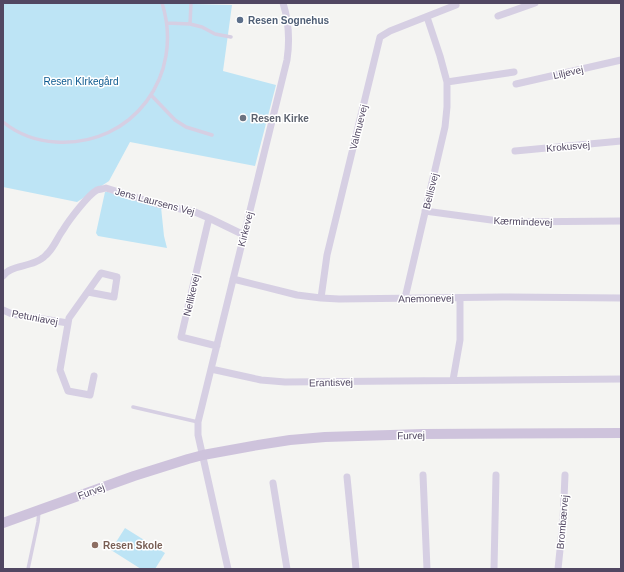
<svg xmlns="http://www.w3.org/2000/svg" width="624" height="572" font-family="Arial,sans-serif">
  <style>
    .green { fill: #bde4f5 }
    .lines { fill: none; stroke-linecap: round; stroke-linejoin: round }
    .lane { stroke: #d6cfe3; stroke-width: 3.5 }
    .street { stroke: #d6cfe3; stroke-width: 7 }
    .secondary { stroke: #cec3dc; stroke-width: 10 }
    .service-dot { fill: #5c6f8a; stroke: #fff; stroke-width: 1.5 }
    .worship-dot { fill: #6b7280; stroke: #fff; stroke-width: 1.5 }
    .education-dot { fill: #8d6e63; stroke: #fff; stroke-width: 1.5 }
    .labels { text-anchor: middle; stroke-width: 3; stroke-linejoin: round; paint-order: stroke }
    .service-label { font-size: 10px; font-weight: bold; fill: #4e5e75; stroke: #fff; text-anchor: start }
    .street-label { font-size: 10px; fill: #514762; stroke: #fff }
    .park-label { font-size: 10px; fill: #0c598f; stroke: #fff }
    .worship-label { font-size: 10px; font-weight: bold; fill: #5b616d; stroke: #fff; text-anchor: start }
    .education-label { font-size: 10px; font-weight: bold; fill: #785e54; stroke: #fff; text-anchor: start }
  </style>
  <rect width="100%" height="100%" fill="#f4f4f2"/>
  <path class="green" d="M3,3H193V4L232,5L223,71L276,85L255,166L130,142L109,181L77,202L3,187Z
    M105,192H108L161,207L164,236L167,248L98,236L96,233Z
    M125,528L165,553L155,569H141L111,550Z"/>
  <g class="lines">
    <path class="lane" d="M167,23L190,24L202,27L215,34L231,37
      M190,24L191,3
      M151,95L175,120L186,127L212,135
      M3,122C18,134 37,141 56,142C133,147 185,75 162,3
      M133,407L198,422
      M28,569L38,522L39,511"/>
    <path class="street" d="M498,16L535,3
      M447,82L514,72
      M516,84L621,60
      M515,151L621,141
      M425,211L506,222L621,221
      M209,218L181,337L217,346
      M3,276C11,264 34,268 46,255C54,248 57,238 63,230C69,220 88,195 97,190C100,189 103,189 106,188L157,204L195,212L209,218L244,235
      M233,279L297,295L321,298L339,299L503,297L621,298
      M88,292L114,297L117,277L101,273L69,318L60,370L68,391L90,395L94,376
      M321,298L327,255L380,37L390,31L456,5
      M405,298L445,127L447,107V82L440,56L427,17
      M3,310L12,314L68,323
      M211,369L261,380L285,382L621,379
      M453,380L460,340V298
      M423,475L427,569
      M347,477L356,569
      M273,483L287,569
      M228,569L198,435V422L287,60C290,40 289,22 283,3
      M494,569L496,475
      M558,569L563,521L565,475"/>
    <path class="secondary" d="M3,523L134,476L188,459L203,455L258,445L290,440L325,437L423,434L621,433"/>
  </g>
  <circle class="service-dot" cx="240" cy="20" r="4"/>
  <circle class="worship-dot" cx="243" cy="118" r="4"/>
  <circle class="education-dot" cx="95" cy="545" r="4"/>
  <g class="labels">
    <g class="service-label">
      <text x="248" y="24">Resen Sognehus</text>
    </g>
    <g class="street-label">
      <text transform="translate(568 72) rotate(-13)" y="4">Liljevej</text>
      <text transform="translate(358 127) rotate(-76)" y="4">Valmuevej</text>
      <text transform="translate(568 146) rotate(-5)" y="4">Krokusvej</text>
      <text transform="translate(430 191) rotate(-76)" y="4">Bellisvej</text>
      <text transform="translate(155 201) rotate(15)" y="4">Jens Laursens Vej</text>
      <text transform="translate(523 221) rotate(2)" y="4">Kærmindevej</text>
      <text transform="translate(245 229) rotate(-76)" y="4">Kirkevej</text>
      <text transform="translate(191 295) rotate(-77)" y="4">Nellikevej</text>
      <text transform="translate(426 298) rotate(-1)" y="4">Anemonevej</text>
      <text transform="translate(35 317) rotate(11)" y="4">Petuniavej</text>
      <text transform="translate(331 382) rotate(-1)" y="4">Erantisvej</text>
      <text transform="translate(411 435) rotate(-1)" y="4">Furvej</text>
      <text transform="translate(91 491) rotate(-20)" y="4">Furvej</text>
      <text transform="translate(562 522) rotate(-85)" y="4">Brombærvej</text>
    </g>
    <g class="park-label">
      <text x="81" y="85">Resen KIrkegård</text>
    </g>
    <g class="worship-label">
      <text x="251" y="122">Resen Kirke</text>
    </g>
    <g class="education-label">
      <text x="103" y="549">Resen Skole</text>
    </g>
  </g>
  <rect width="624" height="572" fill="none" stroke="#514762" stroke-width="8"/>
</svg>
